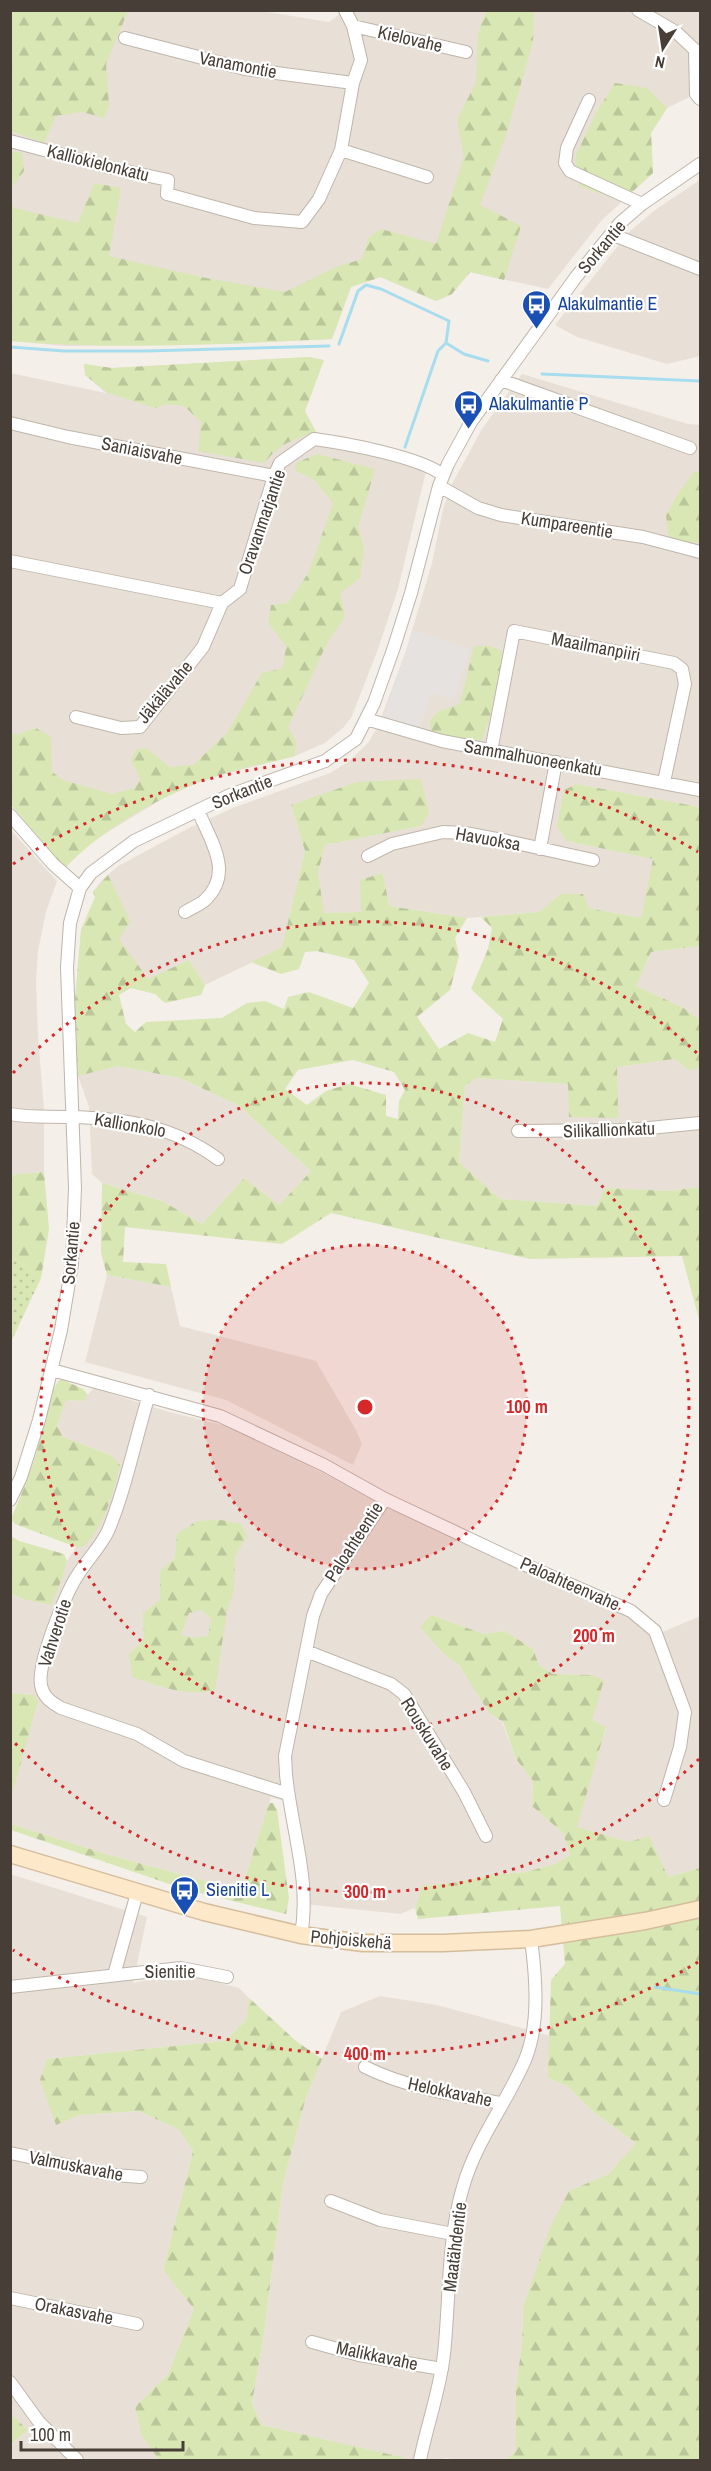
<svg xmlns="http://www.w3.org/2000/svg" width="711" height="2471" font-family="'Archivo Narrow',sans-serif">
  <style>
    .residential { fill: #e8e0d7 }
    .green { fill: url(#green-dots) }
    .forest { fill: url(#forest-firs); fill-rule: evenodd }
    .parking { fill: #e5e2e0 }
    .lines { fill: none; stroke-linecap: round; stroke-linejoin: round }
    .stream { stroke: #a7ddee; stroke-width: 3 }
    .minor-casing { stroke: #bfb5ab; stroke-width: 14 }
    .secondary-casing { stroke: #d5bd9c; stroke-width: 19 }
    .minor { stroke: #fff; stroke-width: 12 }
    .secondary { stroke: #fde8ca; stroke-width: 16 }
    .ring { fill: none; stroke: #d62828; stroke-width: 3; stroke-dasharray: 3 6 }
    .labels { text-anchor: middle; stroke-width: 4.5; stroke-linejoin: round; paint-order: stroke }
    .street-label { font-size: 18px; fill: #473f37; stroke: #fff }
    .transit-label { font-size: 18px; fill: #164399; stroke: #fff; text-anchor: start }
    .centre { fill: #d62828; stroke: #fff; stroke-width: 3 }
    .ring-label { font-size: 18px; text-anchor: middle; font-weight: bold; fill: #d62828; stroke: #fff; stroke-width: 4.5; stroke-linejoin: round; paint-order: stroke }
  </style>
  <defs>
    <pattern id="green-dots" width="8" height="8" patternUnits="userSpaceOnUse" patternTransform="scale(1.5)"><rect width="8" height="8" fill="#d8e7b3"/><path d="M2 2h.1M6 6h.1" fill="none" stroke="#bbc79b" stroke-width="1.8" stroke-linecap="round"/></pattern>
    <pattern id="forest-firs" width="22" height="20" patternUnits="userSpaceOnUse" patternTransform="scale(1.5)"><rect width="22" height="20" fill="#d8e7b3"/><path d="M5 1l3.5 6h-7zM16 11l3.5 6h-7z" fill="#bbc79b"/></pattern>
  </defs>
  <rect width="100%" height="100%" fill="#f4efe9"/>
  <path class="residential" d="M255,10L329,22L345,10L700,11V95L696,94L667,108L651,133L653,173L602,220L548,289L470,272L452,294L436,301L380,277L351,287L332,339L228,344L66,346L11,341L10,11Z
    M700,180V356L667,364L577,337L555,325L629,232L655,210Z
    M309,357L324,360L305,411L316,432L399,451L428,463L398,589L378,649L352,716L344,727L325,743L295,756L206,779L164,798L96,839L80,852L11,805L10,373L106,393L85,375L84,364L112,368Z
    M522,374L688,424L700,425V807L576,784L567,841L654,859L641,918L589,908L561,894L540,912L467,918L389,906L383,873L361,912L323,913L318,873L325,845L421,826L291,805L305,851L282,948L205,985L189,960L149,980L105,974L117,1066L180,1078L238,1105L311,1171L279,1205L244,1178L202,1224L162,1201L102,1183L92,1174L89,1107L78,1076L75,1000L81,930L95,897L93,892L102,880L118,866L191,827L235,807L330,773L348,762L368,743L378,726L406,651L432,563L443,509L452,484L482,429Z
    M10,829L57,881L46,912L38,951L36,982L38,1036L44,1109V1172L11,1175Z
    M700,946V1020L682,1007L636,986L651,952Z
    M674,1059L688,1069L700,1068V1187L669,1191L605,1188L597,1206L500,1199L459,1162L465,1086L476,1078L568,1084L617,1118L616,1067Z
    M107,1275L171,1287L180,1326L316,1361L357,1432L362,1444L353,1465L226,1400L85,1362Z
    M93,1388L169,1412L223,1425L291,1456L375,1501L626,1615L651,1637L700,1616V1868L668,1877L629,1842L576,1827L606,1728L592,1720L591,1675L553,1674L539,1665L533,1649L505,1631L484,1634L431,1615L443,1653L459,1665L489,1713L502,1722L516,1759L533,1781L532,1806L563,1833L570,1855L555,1864L526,1872L491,1875L459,1882L422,1886L415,1908L400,1914L304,1904L292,1803L271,1797L241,1891L106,1854L11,1824V1797L34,1695L11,1693L10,1594L23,1599L63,1576L67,1561L76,1547H83L112,1455L62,1437L57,1426L66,1400L83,1401Z
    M10,1874L147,1917L133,1983L171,1975L206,1979L239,1988L249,1998L246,2020L225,2041L47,2059L79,2115L139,2111L179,2130L193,2151L163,2270L194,2309L168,2374L135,2407L141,2434L159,2460H11V2444L28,2430L10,2413Z
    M380,1996L437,2005L551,2036L548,2078L567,2086L596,2114L636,2143L610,2174L569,2191L523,2308L522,2345L516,2386V2451L505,2460H460L444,2458V2460H405V2458L262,2425L252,2403L263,2340L283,2184L306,2097L341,2012Z"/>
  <path class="green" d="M11,1256L41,1278L11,1342Z"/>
  <path class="forest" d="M11,10L128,11L106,64L109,106L104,118L82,112L56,116L44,143L11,131Z
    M486,11H534L533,42L507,132L480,205L521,226L504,280L470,272L452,294L436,301L381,277L351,287L332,339C225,344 117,350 11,341V201L14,208L78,223L94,183L121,188L109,256L206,278L285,292L336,267L362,259L369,237L381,229L436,244L464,156L457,120L476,82L478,34Z
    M615,83L647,88L667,108L651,133L653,173L622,201L579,186L575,157L597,111Z
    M11,151L22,153L24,171L11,188Z
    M309,357L324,360L305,411L316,432C294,439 278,444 265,463L198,451L201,422L184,406L168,404L155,408L108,393L85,375L84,364L112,368Z
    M317,454L375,469L358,527L364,548L360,578L340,593L345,617L328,641L288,727L296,741L295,756C265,764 234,769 205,780C157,798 101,830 65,868L11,805L10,730L15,735L36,728L51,737L52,772L63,780L112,794L135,788L140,778L131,761L136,749L146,748L170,767L193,765L227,733L262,673L283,668L286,646L268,623L271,605L288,603L309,572L333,503L314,480L295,470L296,463Z
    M694,472H700V542L688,543L668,536L666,516L677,495Z
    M474,646H490L502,651L498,692L482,740C466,747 447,737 431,731L430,720L439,711L460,704Z
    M421,779L429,813L421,826L325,845L318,873L324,913L361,912L360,880L383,873L389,906L467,918L455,938L459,956L450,990L417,1017L439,1049L468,1033L495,1042L503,1019L471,989L488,949L492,928L481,917L539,912L561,894H583L589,908L641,918L653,859L567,841L557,827L564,790L576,784L700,807V946L651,952L636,986L682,1007L700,1020V1068L689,1070L674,1059L617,1067L618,1118L569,1117L568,1084L476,1078L465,1086L459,1162L500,1199L597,1206L605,1188L669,1191L700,1187V1323L682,1256L530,1259L331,1213L282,1244L125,1227L123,1262L166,1264L171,1287L107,1275L101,1253L102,1183L162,1201L202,1224L244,1178L279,1205L311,1171L238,1105L180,1078L117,1066L78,1076L75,1000L81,930L95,897L93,892L108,875L130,921L119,939L148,979L189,960L205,985L201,995L165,1003L155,994L131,988L119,995L126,1024L135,1032L146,1022L222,1018L247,1003L265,1001L284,1009L288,997L309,992L353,1008L369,983L354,960L317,951L305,952L299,969L281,974L251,962L282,947L305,851L291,805L357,782ZM353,1060L394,1072L405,1090L399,1101L398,1119L386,1116V1095L349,1084L326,1091L307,1105L285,1089L298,1070Z
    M44,1172L49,1229L41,1278L11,1256L10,1175Z
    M61,1379L83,1389L88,1395L83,1401L66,1400L57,1426L63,1437L111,1455L120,1465C113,1494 105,1525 83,1547H76L15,1524L11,1519C28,1480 39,1450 48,1408C50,1399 53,1385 61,1379Z
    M221,1520L241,1524L247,1536L235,1556L234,1590L227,1611L215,1690C186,1697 159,1686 132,1677L129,1654L144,1640L143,1613L160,1600V1571L175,1558L177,1534L197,1521ZM202,1610L211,1619L208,1636L194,1638L181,1635L189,1613Z
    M11,1536L19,1541L64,1554L67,1561L63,1576L51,1605L23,1599L11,1594Z
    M431,1615L484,1634L505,1631L533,1649L539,1665L553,1674L591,1675L604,1680L592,1720L606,1727L577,1827L629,1842L649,1836L668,1877L700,1868V2460H505L516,2451V2386L522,2345L523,2308L550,2228L569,2191L609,2174L636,2143L596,2114L567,2086L548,2078L551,1980L565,1964L560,1906L418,1919L415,1908L422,1886L459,1882L491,1875L526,1872L555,1864L570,1855L563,1833L532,1806L533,1781L516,1759L503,1722L489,1713L459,1665L443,1653L420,1627Z
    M11,1693L34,1695L38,1701L11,1798Z
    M269,1803H273L277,1810L289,1898L286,1914L184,1889L11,1830V1824L106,1854L241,1891Z
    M249,1998L296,2041L322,2059L306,2097L283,2184L263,2340L252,2403L262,2425L406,2458L405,2460H159L141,2434L135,2407L168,2374L194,2309L163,2270L193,2151L179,2130L139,2111L79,2115L56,2125L40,2080L47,2059L225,2041L246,2020Z
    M10,2413L28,2430L11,2444H10Z"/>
  <path class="parking" d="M413,630L470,649L453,700L431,693L420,728L384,717Z"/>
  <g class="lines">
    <path class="stream" d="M339,344L358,291L366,285L381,289L449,321L446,343L464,354L488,361
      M10,347L64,351H146L329,346
      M542,374L700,381
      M405,447L438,351L446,343
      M655,1987L700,1994"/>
    <defs>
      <path id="minor" d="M638,10L676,32L695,50L696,94L700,99
        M353,26L466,52
        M125,38L245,69L353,83
        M589,100L567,148L565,163L570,171L642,204
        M10,141L112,168L168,180L167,194L254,218L302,222L319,199L341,150L353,83L361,60L353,26L345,10
        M341,150L427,177
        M611,234L700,269
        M501,380L690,448
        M10,423L68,437L274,476
        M439,486L478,508L501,515L643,537L700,552
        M10,561L222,603L240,589L274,476L280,463L314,439C345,443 420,457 443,475
        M76,717L121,728L140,727L203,647L222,603
        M366,719L442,741L700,790
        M491,751L514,631L674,663L682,669L685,684L664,782
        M10,815L53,864L80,888
        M540,849L556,762
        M368,856L392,844L443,832L465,833L507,841L593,860
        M185,912C191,908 200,905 205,900C235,872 209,839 198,810
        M10,1114C30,1118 50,1116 70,1117C124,1118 173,1126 218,1159
        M518,1131L629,1130L700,1123
        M52,1370L220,1416L324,1465L385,1499L523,1564L631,1611L655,1631L685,1712L680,1747L664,1800
        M149,1395C135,1440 126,1488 108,1531C101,1546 88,1559 79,1573C66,1592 37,1663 41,1685C43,1697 51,1702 61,1708L137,1734L184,1761L288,1794
        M10,1500L21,1477L39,1420L61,1330L72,1264L75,1188L67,967L70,923L80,888L91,873L134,841L230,795L325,761L356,739L374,703L394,647L411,593L439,486L448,464L471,422L576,277L620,223L642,204L700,164
        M306,1651L391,1684L404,1694L464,1792L486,1836
        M301,1935C311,1881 291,1828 286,1774L285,1756L313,1616L321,1594L385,1499
        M114,1975L137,1893
        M10,1987L181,1968L227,1977
        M365,2067C407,2088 456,2095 501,2103
        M10,2153L114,2175L141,2177
        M331,2201L380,2220L453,2234
        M10,2298L137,2324
        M312,2342L359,2355L442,2369
        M10,2382L39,2422L77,2460
        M420,2460C427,2425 440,2390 444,2354C450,2298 447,2240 463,2187C476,2141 506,2104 525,2060C540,2024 536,1977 531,1939"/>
      <path id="secondary" d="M10,1854L204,1912L301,1935L363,1943H443L531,1939L645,1921L700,1909"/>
    </defs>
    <use href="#minor" class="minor-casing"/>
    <use href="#secondary" class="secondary-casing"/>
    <use href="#minor" class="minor"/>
    <use href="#secondary" class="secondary"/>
  </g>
  <circle cx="365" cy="1407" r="162" fill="#d62828" fill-opacity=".12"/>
  <g class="ring">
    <circle cx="365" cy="1407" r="162"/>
    <circle cx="365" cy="1407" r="324"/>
    <path d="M699 1759A485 485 0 0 1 13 1741M13 1073A485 485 0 0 1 699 1055"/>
    <path d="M698 1962A647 647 0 0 1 13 1950M13 864A647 647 0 0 1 698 852"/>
  </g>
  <defs>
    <symbol id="bus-pin" viewBox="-11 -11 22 30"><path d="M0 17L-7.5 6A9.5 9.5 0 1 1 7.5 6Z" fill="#1a4fb4" stroke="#fff"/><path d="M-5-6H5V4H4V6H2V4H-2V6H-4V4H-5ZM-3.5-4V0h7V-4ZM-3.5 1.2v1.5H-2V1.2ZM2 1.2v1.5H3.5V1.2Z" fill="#fff"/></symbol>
  </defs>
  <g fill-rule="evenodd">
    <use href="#bus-pin" x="520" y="288" width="33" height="45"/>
    <use href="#bus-pin" x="452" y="388" width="33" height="45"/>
    <use href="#bus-pin" x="168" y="1874" width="33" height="45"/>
  </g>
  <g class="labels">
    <g class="street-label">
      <text transform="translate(410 39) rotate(13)" y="6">Kielovahe</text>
      <text transform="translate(238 65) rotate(11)" y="6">Vanamontie</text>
      <text transform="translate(98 163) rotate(14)" y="6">Kalliokielonkatu</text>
      <text transform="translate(602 247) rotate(-50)" y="6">Sorkantie</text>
      <text transform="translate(142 451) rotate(11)" y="6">Saniaisvahe</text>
      <text transform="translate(262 522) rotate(-71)" y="6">Oravanmarjantie</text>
      <text transform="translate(567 525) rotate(9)" y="6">Kumpareentie</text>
      <text transform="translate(596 647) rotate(11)" y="6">Maailmanpiiri</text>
      <text transform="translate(165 692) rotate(-50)" y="6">Jäkälävahe</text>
      <text transform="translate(533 758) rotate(10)" y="6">Sammalhuoneenkatu</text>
      <text transform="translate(242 792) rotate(-22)" y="6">Sorkantie</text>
      <text transform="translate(488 839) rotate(10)" y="6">Havuoksa</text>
      <text transform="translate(130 1125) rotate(10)" y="6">Kallionkolo</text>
      <text transform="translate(609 1130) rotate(-2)" y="6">Silikallionkatu</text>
      <text transform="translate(71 1253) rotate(-85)" y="6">Sorkantie</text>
      <text transform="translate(354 1542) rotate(-57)" y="6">Paloahteentie</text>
      <text transform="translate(570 1584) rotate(24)" y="6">Paloahteenvahe</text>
      <text transform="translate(55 1633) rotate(-72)" y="6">Vahverotie</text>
      <text transform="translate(427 1734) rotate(58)" y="6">Rouskuvahe</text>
      <text transform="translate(351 1940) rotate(5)" y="6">Pohjoiskehä</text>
      <text x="170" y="1978">Sienitie</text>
      <text transform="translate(450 2092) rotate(12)" y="6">Helokkavahe</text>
      <text transform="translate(76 2166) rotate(11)" y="6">Valmuskavahe</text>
      <text transform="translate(455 2247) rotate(-83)" y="6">Maatähdentie</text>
      <text transform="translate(74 2311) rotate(11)" y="6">Orakasvahe</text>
      <text transform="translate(377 2356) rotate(12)" y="6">Malikkavahe</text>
    </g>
    <g class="transit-label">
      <text x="558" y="310">Alakulmantie E</text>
      <text x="489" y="410">Alakulmantie P</text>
      <text x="206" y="1896">Sienitie L</text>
    </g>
  </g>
  <circle cx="365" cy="1407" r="9" class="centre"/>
  <g class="ring-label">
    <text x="527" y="1413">100 m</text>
    <text x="594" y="1642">200 m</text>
    <text x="365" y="1898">300 m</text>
    <text x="365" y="2060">400 m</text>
  </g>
  <rect width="711" height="2471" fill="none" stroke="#473f37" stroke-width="24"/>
  <g transform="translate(663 48) rotate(192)" stroke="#ffffff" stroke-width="4.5" paint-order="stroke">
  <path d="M0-4.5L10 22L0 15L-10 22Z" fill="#473f37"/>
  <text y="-9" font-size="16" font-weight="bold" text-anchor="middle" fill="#473f37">N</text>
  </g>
  <path d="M21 2441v9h162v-9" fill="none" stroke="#473f37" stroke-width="3"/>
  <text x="30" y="2441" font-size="18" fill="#473f37" stroke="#ffffff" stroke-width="4.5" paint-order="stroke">100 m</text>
</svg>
